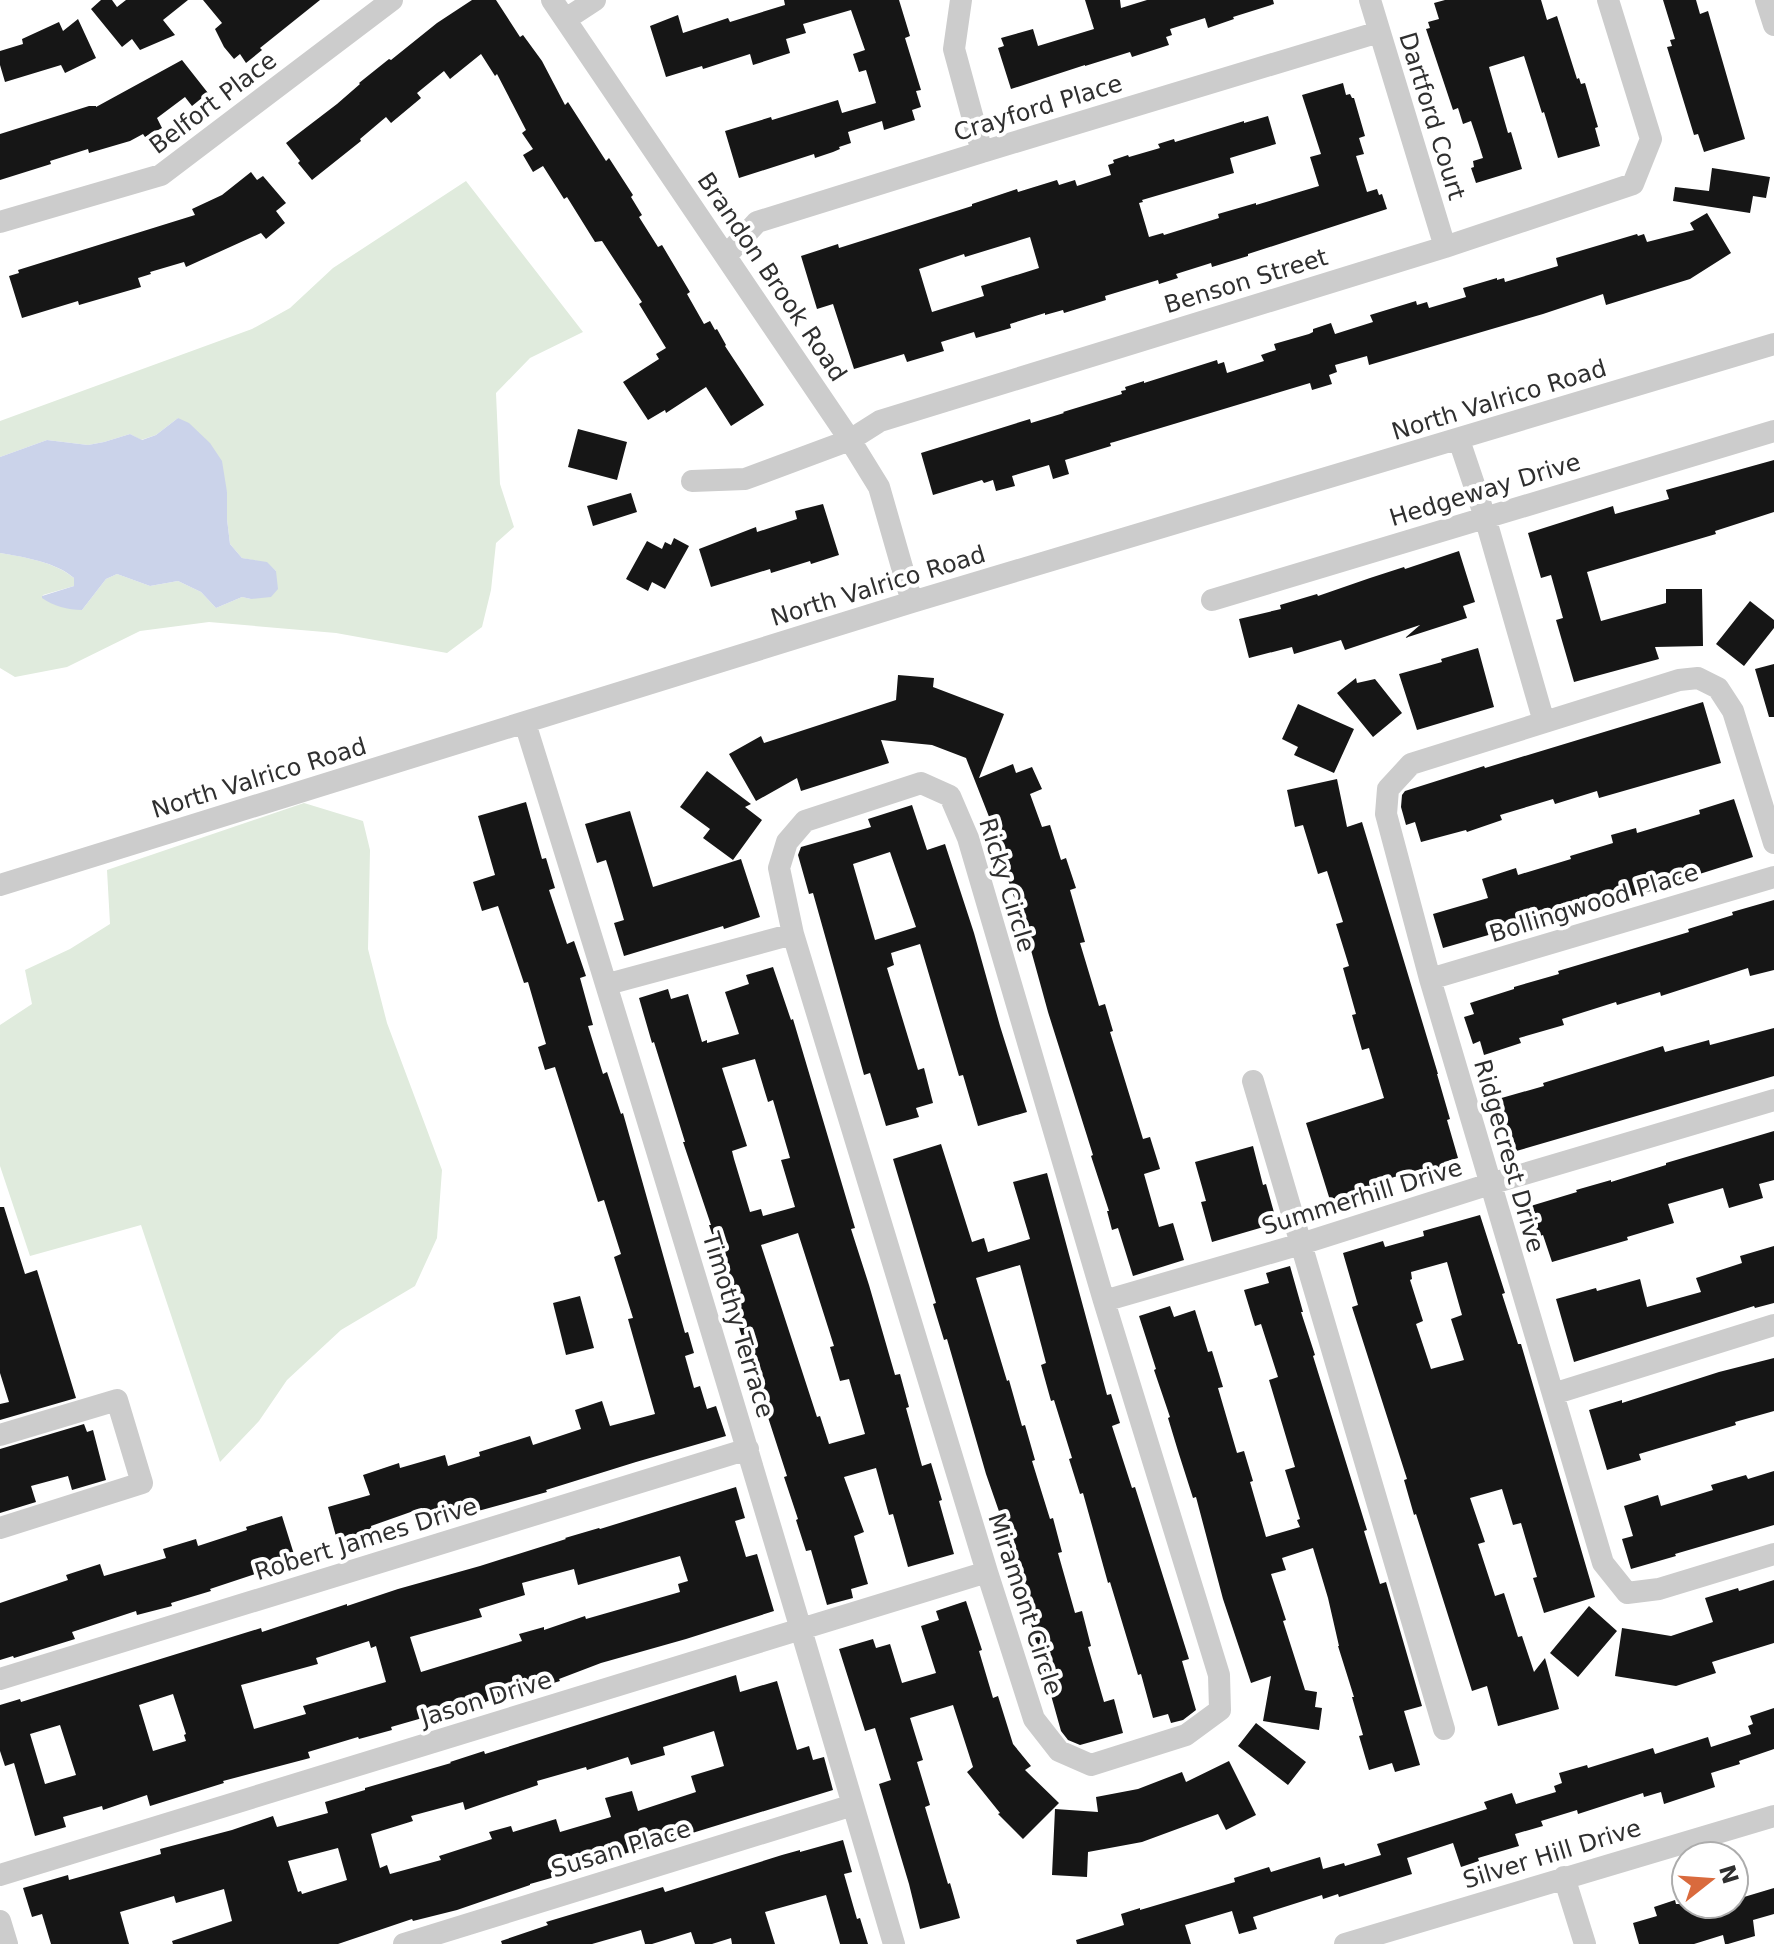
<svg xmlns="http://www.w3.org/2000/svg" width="1774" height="1944" font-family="'DejaVu Sans',sans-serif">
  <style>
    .green { fill: #e0ebdd }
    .water { fill: #cbd3ea }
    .building { fill: #161616; fill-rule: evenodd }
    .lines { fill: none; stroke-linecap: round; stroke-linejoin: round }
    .minor { stroke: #ccc; stroke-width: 22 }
    .labels { text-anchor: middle; stroke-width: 8; stroke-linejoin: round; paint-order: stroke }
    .street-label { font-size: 24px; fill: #2f2f2f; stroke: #fff }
  </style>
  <rect width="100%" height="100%" fill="#fff"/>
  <path class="green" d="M466,181L583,332L530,358L496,393L500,484L514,527L496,543L491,590L482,627L447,653L336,633L209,622L140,631L67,667L15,677L0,668V553C24,557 55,562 74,578V586L43,595L42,597L82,610L106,579L117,574L150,586L178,581L201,592L216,608L242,597L251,599L276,571L267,563L242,558L230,544L227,519V492L178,418L156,435L141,440L130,434L104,442L88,445L47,440L0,457V421L252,329L290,308L333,268Z
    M304,803L363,821L370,850L368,949L387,1023L442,1170L437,1238L415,1286L341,1330L287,1380L259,1421L220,1462L141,1225L30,1256L0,1166V1025L32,1004L25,970L70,949L110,924L107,870Z"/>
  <path class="water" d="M178,418L189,423L210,443L222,461L227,492V519L230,544L242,558L267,562L276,571L278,589L271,597L251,599L242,597L216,608L201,592L178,581L150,586L117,574L106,579L82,610C68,610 53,606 42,598V596L74,586V578C56,562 23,557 0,553V457L47,440L88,445L104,442L130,434L142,440L156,435Z"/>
  <path class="building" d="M101,0H112L117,7L126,0H188L163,20L175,35L140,50L132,39L122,47L91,9Z
    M203,0H320L260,48L262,50L246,63L240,54L234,59L224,47L215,29L222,23Z
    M472,0H496L520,37L523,35L542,61L565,105L568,102L606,161L609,158L633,195L631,197L642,215L639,217L658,247L662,245L690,292L687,294L704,324L710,321L715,330L717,329L726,345L725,346L764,405L731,426L706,387L666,413L665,410L648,420L623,382L659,359L656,354L666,348L639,304L642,302L602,241L595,242L567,197L564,199L543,166L533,172L523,155L533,149L522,133L526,130L497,74L495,76L481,54L450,79L444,71L417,93L421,98L391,123L386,117L360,139L361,141L312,180L298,163L300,161L286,143L337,104L360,84L359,83L389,59L391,60L437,23Z
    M784,0H899L910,36L905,38L921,90L916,91L921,107L912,110L915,120L884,130L882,121L848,132L851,143L839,147L840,149L833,152L815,158L814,154L739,178L725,131L771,117L772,120L838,100L842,113L876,103L866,70L859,72L853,54L865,50L851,10L803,24L806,33L786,39L790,53L753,65L750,54L703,69L702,66L666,77L650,26L678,15L683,33L728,18L730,22L785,5Z
    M1085,0H1120L1121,8L1147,0H1273L1274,4L1233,17L1234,19L1208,28L1205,18L1170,29L1172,35L1166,37L1169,45L1132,57L1130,52L1085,66V65L1011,89L998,48L1004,46L1001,38L1033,29L1038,46L1094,29Z
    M1445,0H1541L1547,20L1557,16L1577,79L1579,78L1581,84L1585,83L1598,127L1595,128L1600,146L1558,158L1544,112L1542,113L1524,56L1489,67L1508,133L1511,132L1522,169L1476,183L1471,168L1474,167L1473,161L1483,158L1478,142L1471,121L1463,124L1458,108L1453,110L1426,29L1430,28L1428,22L1439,19L1434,3Z
    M1663,0H1696L1700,14L1708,11L1745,139L1704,152L1698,134L1694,135L1667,47L1672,46L1670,40L1675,39Z
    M78,19L96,58L65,73L61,65L5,82L0,65V51L23,44L22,39L59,22L63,31Z
    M182,60L208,93L192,106L185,97L157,118L162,128L145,137L143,134L130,141L89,153L88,149L50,161L51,164L0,180V134L89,106H96V107Z
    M1343,83L1346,95L1350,94L1352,98H1354L1365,136L1359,138L1364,154L1356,156L1367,192L1377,189L1379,195L1382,194L1387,209L1248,254V256L1212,267L1211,263L1176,274L1178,278L1159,284L1158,280L1105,296L1106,300L1064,313L1063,310L1045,315V313L1010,324L1011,328L976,338L974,332L941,342L944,351L907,362L904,354L854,369L833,304L817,309L801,256L838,244L839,248L874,237L972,206V204L1017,189L1018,192L1057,180L1059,185L1075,180L1077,186L1111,175L1108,165L1114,163L1113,160L1128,155L1129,157L1160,148L1158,144L1174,139L1175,142L1244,121V123L1268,116L1276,144L1230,158L1234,173L1142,200L1143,202L1139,203L1149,237L1163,233L1164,235L1219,218L1218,214L1256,203V205L1319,186L1310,157L1321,154L1302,95ZM1030,237L1039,268L981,286L984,296L932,312L919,269L964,254L965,257Z
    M1712,168L1770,177L1766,198L1753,196L1750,213L1673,201L1675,187L1709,191Z
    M251,172L257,180L263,176L286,203L276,211L285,223L266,239L261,233L186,267L184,262L150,272L151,274L138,278L141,287L79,305L78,301L22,318L9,276L19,273L18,270L195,215L192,209L222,195Z
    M1707,213L1731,253L1690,279L1606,305L1603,294L1543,314L1369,365L1367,356L1335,365L1337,372L1329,375L1332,384L1312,390L1310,383L1114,442L1110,443L1111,446L1065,460L1069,474L1053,479L1049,465L1012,476L1015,486L996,491L993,480L984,483L982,480L933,495L921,453L1030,419L1031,423L1064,413L1063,412L1122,394L1121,391L1126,390L1125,387L1144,381V383L1217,360L1218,364L1224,362L1227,373L1264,361L1261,355L1276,350L1274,344L1309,334L1313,332V329L1331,323L1335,334L1373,322L1370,315L1416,301L1417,305L1427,302L1429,308L1466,297L1463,288L1497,278V280L1504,278L1505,282L1558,266L1556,258L1637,234L1638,236L1644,234L1647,242L1694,230L1690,223Z
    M578,429L627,442L617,480L568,467Z
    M1774,460V512L1715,531L1716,534L1587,572L1601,621L1666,603V589H1702L1703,646L1655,647L1659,659L1574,682L1556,620L1563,618L1551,575L1541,578L1528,533L1613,506L1615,514L1669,499L1666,490Z
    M631,493L637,512L593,526L587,506Z
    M823,504L839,555L811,564L810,561L771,573L770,569L711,587L699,549L756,527L757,532L797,519L795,511Z
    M674,538L689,546L665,589L652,582L648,591L626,579L647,541L662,549L665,542L671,545Z
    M1459,551L1475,602L1463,606L1467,618L1405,638L1420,625L1345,650L1341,640L1294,654L1292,647L1249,658L1239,619L1281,609L1280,605L1317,594L1318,596L1370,578L1404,567L1405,569Z
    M1750,601L1774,620V628L1744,666L1716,644Z
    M1478,648L1494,707L1417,730L1399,674L1442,662L1441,659Z
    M1774,664V717H1769L1755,669Z
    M898,675L934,678L933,687L1004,714L979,778L1013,764L1016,773L1032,767L1042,789L1030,794L1042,827L1050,825L1061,860L1066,858L1076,888L1070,890L1085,942L1080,943L1099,1006L1105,1004L1113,1031L1110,1032L1143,1139L1150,1137L1160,1169L1144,1174L1159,1227L1173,1223L1184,1260L1133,1276L1118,1228L1112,1230L1107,1211H1109L1091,1156L1093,1155L1048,1012L1018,903H1016L1003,865H1001L991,833L995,832L966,758L932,745L881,740L889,763L801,791L797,778L756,801L729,754L761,736L764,743L896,700Z
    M1356,678L1357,683L1375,679L1402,713L1373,737L1337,693Z
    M1703,702L1721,763L1599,798L1597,791L1555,804L1553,799L1500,815L1502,820L1467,832L1466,830L1421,842L1415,822L1406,825L1401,807L1402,795L1405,791L1484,766L1485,768Z
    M1298,704L1354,729L1334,773L1294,755L1298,747L1282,739Z
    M707,771L751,804L745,807L762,820L733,860L703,838L710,829L680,807Z
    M1337,779L1347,827L1362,822L1438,1074H1437L1450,1119L1447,1120L1458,1158L1444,1162L1447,1172L1423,1179L1421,1169L1381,1181L1383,1187L1359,1194L1362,1204L1334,1213L1306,1123L1384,1098L1369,1048L1362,1050L1352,1015L1356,1014L1343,968L1349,966L1336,924L1343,922L1327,871L1318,874L1303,825L1295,827L1287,790Z
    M1734,799L1753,857L1665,885L1666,887L1570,912L1500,935L1499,932L1443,948L1433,914L1488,898L1482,879L1516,868L1518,875L1571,859L1570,856L1613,843L1611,835L1636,828L1637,833L1700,814L1699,810Z
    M526,802L542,859L546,858L555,888L549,890L567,944L574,941L586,976L580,978L593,1025L588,1026L603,1074L607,1072L621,1114L623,1113L685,1333L688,1332L694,1353L685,1356L694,1388L700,1386L707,1409L716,1406L726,1436L636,1462L546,1490L547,1492L427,1525L422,1508L371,1526L375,1541L340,1551L328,1507L370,1495L363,1475L399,1463L400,1468L445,1455L448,1466L480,1456L479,1452L530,1436L533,1445L581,1429L575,1410L602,1401L610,1426L655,1414L628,1319L633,1318L614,1257L621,1254L604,1200L598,1202L555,1067L545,1070L538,1047L546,1044L528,982L524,983L498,906L482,911L473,882L495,875L478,816Z
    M912,805L927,850L945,844L974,933L1000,1026L1027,1112L978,1126L963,1075L959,1076L920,944L891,953L894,965L887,968L918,1070L924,1068L933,1103L916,1108L919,1117L886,1126L870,1073L864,1075L813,893L809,894L798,855L801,847L871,827L868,819ZM890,852L916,927L875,940L853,864Z
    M630,811L653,887L741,859L760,917L724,929L723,926L624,956L614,923L624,920L611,876L606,860L597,863L585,824Z
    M1774,900V970L1750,976L1748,968L1661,996L1660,992L1617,1005L1616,1002L1562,1019L1564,1025L1519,1038L1521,1043L1484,1055L1480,1041L1473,1044L1464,1017L1474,1014L1470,1003L1514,989V987L1559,974L1558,971L1689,932L1688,929L1733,915L1732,912Z
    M773,967L791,1020L793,1019L855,1228L851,1229L869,1285L895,1375L900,1374L909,1407L906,1408L922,1466L931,1463L942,1500L939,1501L954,1554L908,1567L893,1514L889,1515L876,1468L844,1477L864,1532L854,1536L868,1584L851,1589L853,1598L827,1605L811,1550L806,1551L796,1520L798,1519L784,1477L787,1476L733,1309L721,1267L723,1266L709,1225H711L683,1142H685L654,1042L652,1043L639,998L668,989L671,999L688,994L702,1042L707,1040V1043L739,1034L725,992L749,984L746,975ZM755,1059L768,1102L773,1100L790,1158L781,1160L795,1207L763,1216L761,1209L750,1212L734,1159L732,1151L747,1146L722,1068ZM798,1233L834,1346L830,1347L840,1381L849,1379L865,1434L829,1444L820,1416L817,1417L761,1245Z
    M1774,1028V1076L1513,1152L1498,1099L1544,1086L1543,1083L1663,1046L1665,1052L1709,1040L1710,1045Z
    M1774,1131V1180L1759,1184L1763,1198L1729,1208L1723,1188L1668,1204L1674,1223L1627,1237L1628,1240L1552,1262L1543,1235L1533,1238L1524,1208L1577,1192L1576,1190L1611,1180V1182L1666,1165V1163Z
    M941,1144L972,1242L984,1238L988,1252L1030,1239L1013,1182L1047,1173L1107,1395L1111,1394L1120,1423L1112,1426L1132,1488L1135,1487L1189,1659L1182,1661L1196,1710L1183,1720L1171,1723L1168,1714L1153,1718L1141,1674L1138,1675L1110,1582L1108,1583L1083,1493L1080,1494L1069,1459L1072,1458L1054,1400L1051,1401L1041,1365L1046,1363L1020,1265L976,1278L1007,1381L1009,1380L1022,1426L1025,1425L1035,1460L1032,1461L1050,1519L1053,1518L1062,1552L1058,1553L1075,1613L1082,1611L1091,1646L1088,1647L1104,1702L1114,1699L1123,1733L1080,1745L1068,1740L1061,1731L1002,1520L986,1474L947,1339L944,1340L933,1304L936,1303L893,1159Z
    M1253,1146L1263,1185L1266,1184L1277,1223L1212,1242L1201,1202L1206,1201L1195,1162Z
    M0,1207H4L25,1274L37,1270L76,1398L0,1420V1404L9,1402L0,1373Z
    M1480,1215L1505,1293L1502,1294L1518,1344H1521L1595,1597L1544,1613L1533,1578L1537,1577L1521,1523L1513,1525L1502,1489L1470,1498L1485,1542L1478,1544L1495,1596L1504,1593L1518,1637L1522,1636L1534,1672L1545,1658L1559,1709L1498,1726L1487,1686L1472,1691L1416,1514L1414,1515L1404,1480L1407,1479L1352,1307L1358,1305L1343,1253L1383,1241L1385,1247L1424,1236L1423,1231ZM1447,1262L1462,1315L1451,1319L1464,1360L1431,1369L1416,1324L1423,1321L1410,1280L1412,1279L1411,1272Z
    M1774,1246V1303L1755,1308L1754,1306L1574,1362L1556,1299L1596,1288L1597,1291L1640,1279L1647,1307L1701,1292L1696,1278L1742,1263L1740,1256Z
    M1290,1266L1303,1312H1301L1315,1355L1313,1356L1367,1530L1364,1531L1380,1584L1386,1582L1422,1706L1404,1711L1420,1765L1395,1772L1392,1763L1369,1770L1359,1736L1363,1735L1352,1697H1354L1338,1646H1339L1328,1598L1313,1548L1282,1558L1286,1570L1271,1574L1286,1620L1283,1621L1305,1690L1317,1692L1315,1707L1322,1708L1319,1730L1263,1721L1271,1676L1251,1683L1223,1599L1196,1497L1193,1498L1178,1451L1168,1418L1170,1417L1154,1370L1156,1369L1139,1316L1170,1306L1174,1317L1195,1310L1208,1352L1212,1351L1223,1387L1218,1388L1237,1453L1244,1451L1253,1481L1250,1482L1266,1537L1300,1527L1297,1520L1300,1519L1285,1470L1295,1467L1269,1380L1278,1377L1261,1324L1255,1326L1244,1290L1269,1283L1266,1273Z
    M580,1296L594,1348L566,1355L553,1303Z
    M1774,1358V1411L1735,1422L1736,1425L1639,1454L1641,1460L1607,1470L1589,1410L1622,1400V1403L1719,1372Z
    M84,1424L87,1432L93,1430L106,1480L72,1490L68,1476L31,1486L36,1502L0,1513V1449Z
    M1774,1471V1525L1675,1554L1676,1556L1631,1569L1622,1539L1633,1536L1624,1506L1658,1495L1661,1506L1713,1490L1711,1485L1746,1475L1748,1479Z
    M736,1487L745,1518L735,1521L746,1557L757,1554L774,1611L686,1639L601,1663L559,1679L560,1681L527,1691L526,1688L485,1702V1700L391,1727L392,1730L359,1739L358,1737L308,1752L310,1758L223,1781L224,1783L150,1806L147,1795L103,1810L102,1806L63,1817L66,1827L35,1836L14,1763L5,1766L0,1751V1705L20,1699L21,1702L261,1628L262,1632L347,1604V1606L398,1589L480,1566L566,1539L565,1538L599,1528L600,1529ZM680,1556L688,1581L678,1584L680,1592L586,1619L585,1616L544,1630V1627L519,1634L522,1641L421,1672L410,1637L482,1617L479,1609L525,1595L522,1583L574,1569L578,1585ZM369,1641L371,1648L376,1646L386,1682L303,1706L306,1714L254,1729L241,1685L318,1664L316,1658ZM173,1694L186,1734L184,1735L186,1741L153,1751L139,1705ZM60,1725L76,1775L45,1784L30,1734Z
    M282,1516L297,1564L262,1575L261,1572L210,1589L211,1591L171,1603L172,1606L137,1615L136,1611L72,1632L75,1639L14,1658L13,1656L0,1660V1603L68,1580L66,1575L100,1564L104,1576L166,1558L163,1549L196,1539L198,1546L247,1530L246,1527Z
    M1774,1580V1643L1712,1662L1716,1673L1676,1686L1615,1676L1622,1628L1671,1636L1713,1622L1705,1598L1738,1588L1739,1591Z
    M966,1601L982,1650L979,1651L993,1698L998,1696L1013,1744L1031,1766L1025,1770L1059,1803L1023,1839L998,1814L1000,1813L967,1772L973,1767L953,1705L910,1718L923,1760L917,1762L930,1805L925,1807L948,1884L950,1883L960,1918L920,1929L909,1884L879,1784L891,1780L875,1728L865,1731L839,1649L873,1639L876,1648L890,1644L902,1683L936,1673L921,1626L939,1620L936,1611Z
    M1589,1606L1617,1631L1578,1677L1550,1653Z
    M736,1675L740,1692L777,1681L797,1750L809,1746L813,1760L824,1757L833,1790L614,1857L615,1860L530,1884V1885L457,1910L413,1921L412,1919L338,1944H173L172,1941L232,1921L224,1889L176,1903L174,1896L120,1912L129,1944H51L42,1914L32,1917L23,1888L68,1875L69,1880L161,1854L160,1849L232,1830L273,1816L277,1827L328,1813L325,1802L365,1790V1788L451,1763L450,1762L484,1751L485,1754ZM714,1731L724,1766L691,1776L696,1792L638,1811L632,1791L605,1798L611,1817L560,1832L556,1819L513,1832L511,1826L489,1832L492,1839L439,1856L441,1860L390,1874L387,1865L380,1868L371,1834L413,1821L411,1816L463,1802L465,1810L538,1785L537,1781L586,1767L587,1770L628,1757L631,1765L665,1755L663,1747ZM338,1848L347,1880L302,1894L301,1891L298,1892L288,1861Z
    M1774,1708V1749L1739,1761L1740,1764L1711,1773L1715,1787L1664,1804L1661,1792L1644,1797L1643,1793L1578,1814L1577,1810L1541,1821L1543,1826L1515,1834L1519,1846L1478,1858L1479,1861L1461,1867L1453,1843L1407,1858L1412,1874L1339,1897L1338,1894L1323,1899L1322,1895L1253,1917L1257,1929L1239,1934L1232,1911L1185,1925L1191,1944H1077L1076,1940L1124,1925L1121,1914L1140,1908V1910L1235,1882L1234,1878L1269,1867L1271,1872L1320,1857L1323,1869L1344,1863L1345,1866L1381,1855L1377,1844L1487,1809L1484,1802L1512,1793L1516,1804L1556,1792L1554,1786L1562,1783L1559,1773L1587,1765L1588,1768L1653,1748L1655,1754L1708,1737L1711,1747L1751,1734L1748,1726L1753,1724L1750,1716Z
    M1256,1723L1306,1762L1288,1785L1238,1746Z
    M1229,1761L1256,1815L1226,1830L1218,1814L1142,1842L1088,1852L1087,1877L1052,1875L1055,1809L1098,1812L1096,1797L1138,1789L1182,1772L1186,1782Z
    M843,1840L852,1872L844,1874L857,1919L860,1918L868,1944H840L826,1895L765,1912L775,1944H732L731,1938L712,1944H695L691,1932L652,1944H645L641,1930L592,1944H502L501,1941L548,1925L546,1922L663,1887L665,1892L782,1855L800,1850V1852Z
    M1774,1888V1914L1753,1920L1755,1936L1728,1944H1725L1723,1935L1694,1944H1639L1633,1923L1657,1916L1654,1907L1675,1900L1676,1904H1734V1900Z"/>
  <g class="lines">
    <path class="minor" d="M552,0L850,440L879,487L912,602
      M961,0L954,49L982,152
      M1370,0L1445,247
      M1766,0L1774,25
      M566,19L595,0
      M0,222L161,175L392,0
      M726,256L757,222L982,152L1379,32
      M1459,440L1485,517L1544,722
      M692,481L745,479L850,440L880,421L1445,247L1633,184L1651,139L1608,0
      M1212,600L1774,431
      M525,723C652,1129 774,1536 894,1944
      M921,783L950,796L968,838L1104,1301L1219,1675L1220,1710L1186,1735L1091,1765L1059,1751L1034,1719L987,1572L793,934L779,868L787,842L805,821Z
      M1774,843L1733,711L1718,688L1698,678L1679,680L1411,764L1388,789L1386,814L1430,979L1603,1563L1627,1593L1659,1589L1774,1554
      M0,885L912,602L1774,344
      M1430,979L1774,877
      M608,984L793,934
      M1253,1081L1444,1729
      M1104,1301L1301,1244L1490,1184L1774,1100
      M1553,1394L1774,1325
      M0,1435L117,1400L142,1483L0,1528
      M0,1679L748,1449
      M0,1875L987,1572
      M1564,1877L1585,1944
      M0,1921L7,1944
      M404,1944L853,1805
      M1345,1944L1774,1816"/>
  </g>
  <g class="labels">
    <g class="street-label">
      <text transform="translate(213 103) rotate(-37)" y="8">Belfort Place</text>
      <text transform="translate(1038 108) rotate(-17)" y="8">Crayford Place</text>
      <text transform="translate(1432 116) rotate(73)" y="8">Dartford Court</text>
      <text transform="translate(772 277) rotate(56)" y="8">Brandon Brook Road</text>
      <text transform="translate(1246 281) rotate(-17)" y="8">Benson Street</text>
      <text transform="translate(1499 400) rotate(-17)" y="8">North Valrico Road</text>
      <text transform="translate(1485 490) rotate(-17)" y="8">Hedgeway Drive</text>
      <text transform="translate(878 586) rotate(-17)" y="8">North Valrico Road</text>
      <text transform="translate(259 778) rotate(-17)" y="8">North Valrico Road</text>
      <text transform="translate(1007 885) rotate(73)" y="8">Ricky Circle</text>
      <text transform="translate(1594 903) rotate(-17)" y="8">Bollingwood Place</text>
      <text transform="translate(1509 1156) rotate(74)" y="8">Ridgecrest Drive</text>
      <text transform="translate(1362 1197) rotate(-17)" y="8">Summerhill Drive</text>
      <text transform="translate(738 1325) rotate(73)" y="8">Timothy Terrace</text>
      <text transform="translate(366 1539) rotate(-17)" y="8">Robert James Drive</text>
      <text transform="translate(1025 1604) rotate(72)" y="8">Miramont Circle</text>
      <text transform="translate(486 1699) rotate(-17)" y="8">Jason Drive</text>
      <text transform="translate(621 1849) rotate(-17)" y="8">Susan Place</text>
      <text transform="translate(1552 1854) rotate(-17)" y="8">Silver Hill Drive</text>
    </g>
  </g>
  <g transform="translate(1710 1880) rotate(73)"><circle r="38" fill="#ffffff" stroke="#acacac" stroke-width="2"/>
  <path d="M0-6L14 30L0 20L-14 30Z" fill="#d96a3d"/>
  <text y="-12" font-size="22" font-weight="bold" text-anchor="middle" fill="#2f2f2f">N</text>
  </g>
</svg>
